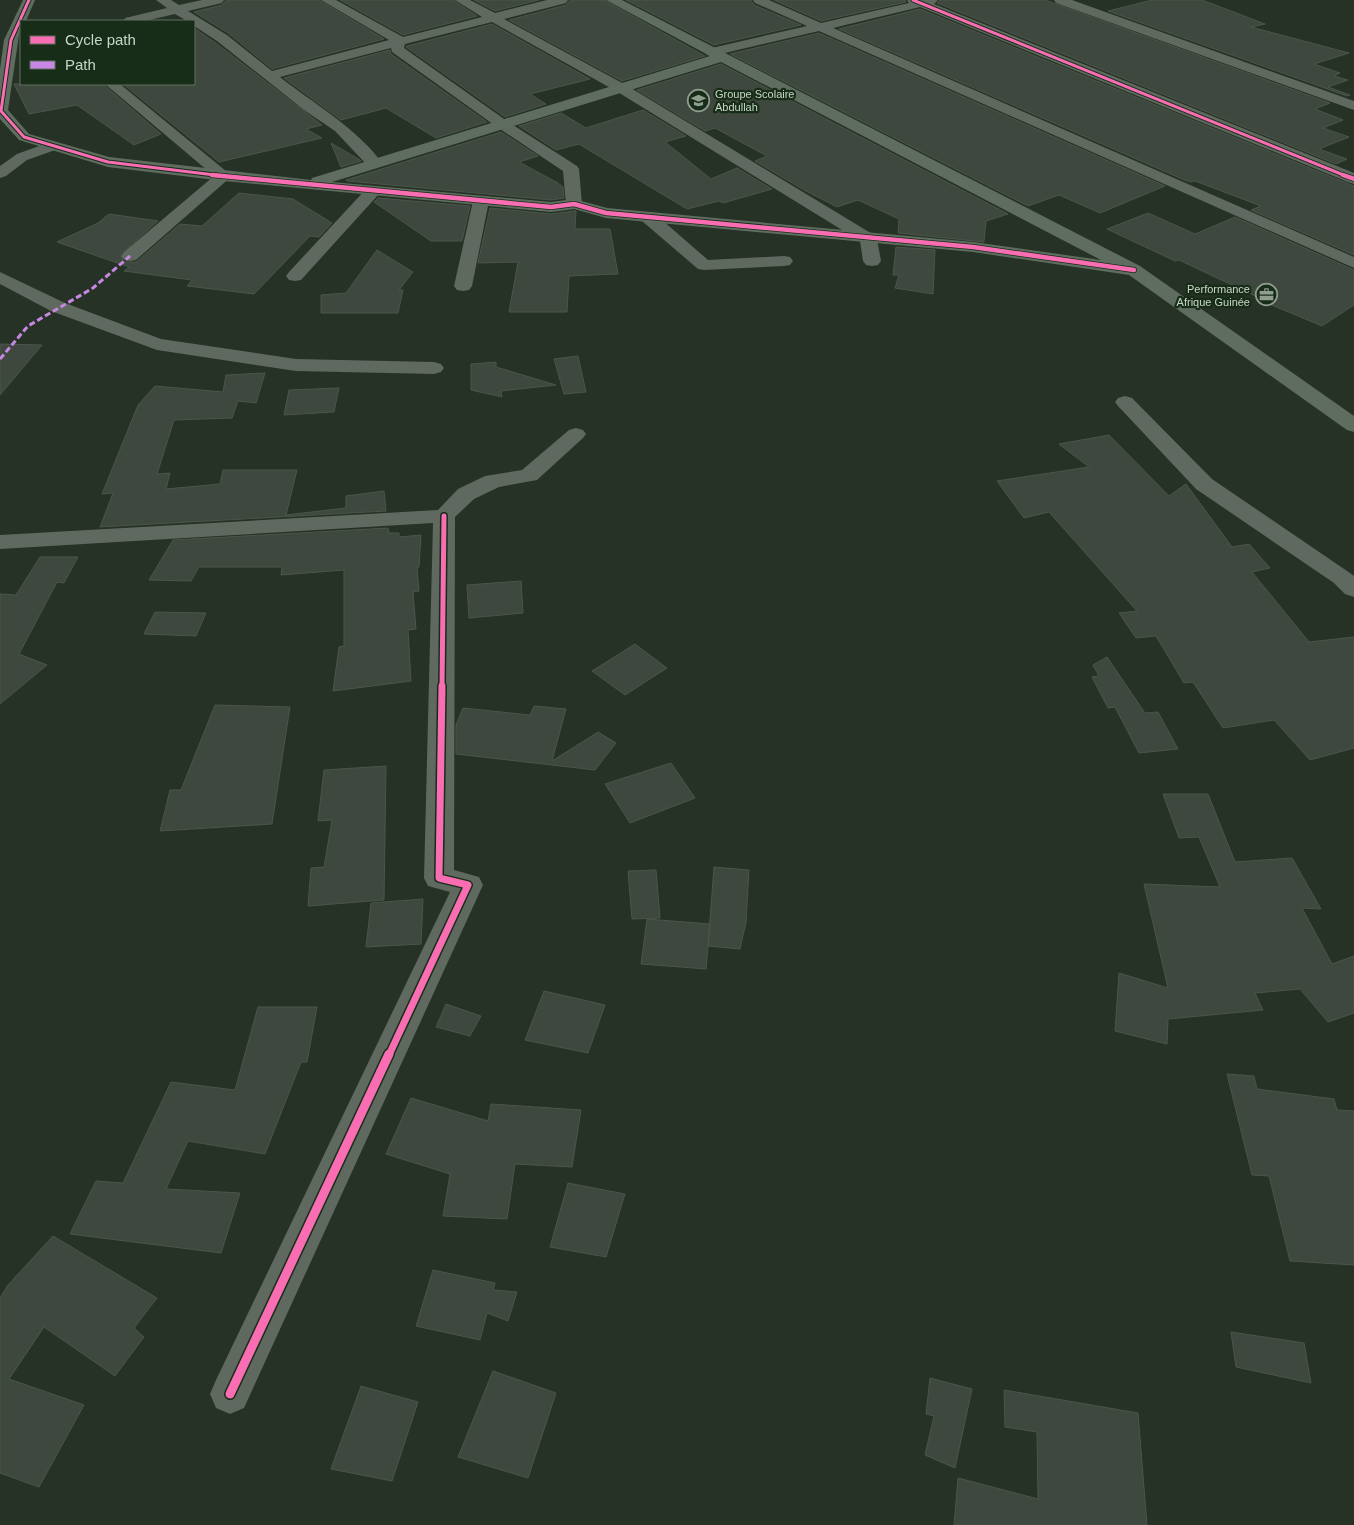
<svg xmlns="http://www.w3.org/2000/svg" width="1354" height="1525" font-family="Helvetica,sans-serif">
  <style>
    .building { fill: #3e483e; stroke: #4b564b }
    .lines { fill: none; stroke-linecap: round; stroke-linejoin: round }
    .street { fill: #5f695f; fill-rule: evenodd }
    .secondary { fill: #5f6d60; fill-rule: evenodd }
    .quiet { stroke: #c787e3; stroke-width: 3; stroke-dasharray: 6 3; stroke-linecap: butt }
    .cycleway-far4-casing { stroke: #172d18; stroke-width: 5 }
    .cycleway-far3-casing { stroke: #172d18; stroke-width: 6 }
    .cycleway-far2-casing { stroke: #172d18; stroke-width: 8 }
    .cycleway-far1-casing { stroke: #172d18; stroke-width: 10 }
    .cycleway-casing { stroke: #172d18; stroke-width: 12 }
    .cycleway-far4 { stroke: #f96db3; stroke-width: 3 }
    .cycleway-far3 { stroke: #f96db3; stroke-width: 4.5 }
    .cycleway-far2 { stroke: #f96db3; stroke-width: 5 }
    .cycleway-far1 { stroke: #f96db3; stroke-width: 7 }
    .cycleway { stroke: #f96db3; stroke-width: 9 }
    .labels { text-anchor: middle; stroke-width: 4.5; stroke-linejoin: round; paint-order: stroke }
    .far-poi-label { font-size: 11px; fill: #c8d6c8; stroke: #172d18; text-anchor: start }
  </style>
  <rect width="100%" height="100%" fill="#263226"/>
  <path class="building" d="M226,0H319L384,39L272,69L228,33L194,12L222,5Z
    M340,0H453L477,16L403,35Z
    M474,0H539L495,11Z
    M570,0H604L705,56L622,81L509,20L566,5Z
    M626,0H751L754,5L801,25L714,45Z
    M774,0H905L906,2L821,21Z
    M940,0H1045L1330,103L1315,109L1343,120L1323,128L1349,137L1319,149L1347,159L1336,164L937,3Z
    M1152,0H1202L1265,24L1251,27L1349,53L1314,64L1340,73L1334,76L1348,80L1328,87L1350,95L1347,96L1108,11Z
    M920,9L1354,186V255L1251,210L1261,206L1195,181L1191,182L1182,179L839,29Z
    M492,24L590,79L530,94L546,104L505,117L406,47L407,46Z
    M194,28L216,43L322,125L306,129L322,138L219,162L123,84H194Z
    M819,33L1165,186L1100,213L1059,195L1028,206L730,54Z
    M390,50L391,54L487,122L436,138L386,108L341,120L284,78Z
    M721,64L1008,214L986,221L984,242L898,233L899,219L858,200L837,207L804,190L755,161L767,156L715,128L705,131L637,90Z
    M14,84H103L161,134L134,145L77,105L29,114Z
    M643,110L686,136L665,142L711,179L737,168L772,189L723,203L719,201L687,209L579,144L556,150L519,126L561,113L586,128Z
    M501,132L538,156L519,162L558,183L563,187L564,198L551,200L347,181L346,180Z
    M331,143L360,160L361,161L341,167Z
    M239,193L293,199L332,223L319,237L310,236L254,294L187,286L192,280L124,271L129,267L57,242L98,223L109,214L158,221L120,255L124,262H136L180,224L202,226Z
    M378,198L470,206L462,241H431L374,202Z
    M490,208L551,214L574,211H576L575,229H610L618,274L569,276L567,312H509L518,262L478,263Z
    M1148,213L1195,234L1235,217L1354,270V305L1322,326L1267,303L1268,302L1179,260L1175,261L1107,229Z
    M896,247L935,250L933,294L895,288L899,275H893Z
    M377,250L413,272L399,290H403L398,313H321V295L346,293Z
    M0,344L42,345L0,395Z
    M578,356L586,392L564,394L554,359Z
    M496,362V367L556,385L501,391L502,397L471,390V364Z
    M265,373L256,403L238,401L232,418L174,420L157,474L170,473L166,489L220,484L223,470H297L286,515L346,508V496L384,491L386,511L100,527L113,493L102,494L138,405L155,386L223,392L226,375Z
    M339,388L334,412L284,415L289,390Z
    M1109,435L1169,496L1186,484L1232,547L1249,544L1270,568L1252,572L1309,642L1354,637V748L1310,760L1274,720L1223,728L1193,682L1184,683L1156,636L1136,638L1119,613L1137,611L1049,512L1024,518L997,481L1089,467L1059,444Z
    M388,528L389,533H399V537L421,535L419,567H417L419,591L413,592L416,629L408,630L411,681L333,691L339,647L344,646V570L281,575L282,567H199L191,581L149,580L173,540Z
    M40,557H78L64,583L57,582L19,654L47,665L0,704V594L16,595Z
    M521,581L523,613L469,618L467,585Z
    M155,612L206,613L196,636L144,634Z
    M635,644L667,668L625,695L592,671Z
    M1107,657L1145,713L1158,712L1178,749L1139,753L1115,707L1108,708L1092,677L1099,676L1093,665Z
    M215,705L290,707L272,824L160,831L170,790H181Z
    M534,706L566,709L552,761L598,732L616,743L595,770L456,754V725L463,708L530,715Z
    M671,763L695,798L630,823L605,784Z
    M386,766L384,900L308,906L311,868L324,867L332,820L318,821L324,770Z
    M1163,794H1208L1235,862L1292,858L1321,909L1302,908L1332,964L1354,956V1013L1328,1022L1300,989L1255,993L1263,1010L1168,1019L1167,1044L1115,1031L1119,973L1168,988L1144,884L1220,887L1199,837L1179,838Z
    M714,867L749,870L746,922L740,949L708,946Z
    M656,870L660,918L632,919L628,871Z
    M423,899L421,944L366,947L371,903Z
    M647,919L710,924L706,969L641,964Z
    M544,991L605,1005L588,1053L525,1040Z
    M446,1004L481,1016L470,1036L436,1027Z
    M258,1007H317L307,1062H301L265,1154L188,1141L166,1189L240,1193L221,1253L70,1234L96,1181L123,1183L171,1082L235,1090Z
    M1227,1074L1254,1076L1257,1089L1334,1099L1337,1110L1354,1111V1265L1290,1261L1269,1176L1252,1175Z
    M411,1098L488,1121L491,1104L581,1110L572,1167L515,1164L507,1219L443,1216L450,1174L386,1154Z
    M568,1183L625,1194L606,1257L550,1247Z
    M53,1236L157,1298L134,1328L144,1337L115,1376L44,1327L9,1379L84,1405L39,1487L0,1473V1298L8,1285Z
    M433,1270L495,1283L493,1290L517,1292L508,1321L487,1313L480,1340L416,1326Z
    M1231,1332L1304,1343L1311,1383L1236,1367Z
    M493,1371L556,1393L528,1478L458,1457Z
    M930,1378L972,1389L955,1468L925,1455L934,1416L926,1414Z
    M361,1386L418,1402L392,1481L331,1469Z
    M1004,1390L1138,1413L1147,1525H954L958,1478L1038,1499L1037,1432L1005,1427Z"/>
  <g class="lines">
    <path class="street" d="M156,0H171L179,5L202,0H224L222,3L188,11L227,35L272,71L389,40L321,0H336L403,37L482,17L455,0H470L495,13L547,0H568L566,3L504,19L626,85L874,235L877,239L881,261L878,265L872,266L866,265L863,261L860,241L616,91L492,22L405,44L404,48L507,121L577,166L579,169L582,204L580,207H568L566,204L563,171L497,127L392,52L391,48L280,77C313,103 358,129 382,163L380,166H368L335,131L304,110L217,41L194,26V21H187L175,14L145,21H124L125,18L167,8Z
      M753,0H769L821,23L909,3L907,0H938L934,4L1354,173V184L1348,182L920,7L833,28L1354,257V268L819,31L712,56L707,55L705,52L707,49L807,26L755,3Z
      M1054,0H1072L1354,101V110L1056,3Z
      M105,84H120L232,176L136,260L130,261L124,260L121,256L124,252L214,176Z
      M53,141L58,143L61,146L58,149L27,160L6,176L0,178V166L17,154Z
      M373,186L379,188L381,191L379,194L301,280L295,281L289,280L286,276L289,272L367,188Z
      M481,196L487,198L489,201L472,286L469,290L463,291L457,290L454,286L473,201L475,198Z
      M648,212L654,213L708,260L784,256L790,257L793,261L790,265L784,266L704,270L698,269L642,221L640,217L642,213Z
      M0,272L65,303L161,339L296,359L434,362L441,364L444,368L441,372L434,374L296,371L157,350L51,311L0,284Z
      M1125,396L1132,398L1212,479L1350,573L1354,576V597L1345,594L1334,583L1196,489L1118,406L1115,402L1118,398Z
      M576,428L583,430L586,434L583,438L537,480L499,487L474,499L455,517L454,870L479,877L483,885L244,1408L230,1414L216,1408L210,1394L216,1380L450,892L428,886L424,878L433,523L0,549V535L438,510L458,489L485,476L522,470L569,430Z"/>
    <path class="secondary" d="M23,0H35L26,21H21L8,110L29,134L109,157L311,180L312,178L710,56L606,0H622L1140,266L1354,416V432L1347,430L1129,275L973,252L606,218L574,209L551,212L224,181L108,167L19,140L0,119V69L4,40ZM721,62L1101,260L973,242L607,208L574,199L551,202L332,182Z"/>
    <path class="quiet" d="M0,359L28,326L93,288L130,256"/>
    <defs>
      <path id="cycleway-far4" d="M29,0L11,40L1,111L24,137L108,162L223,176
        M913,0L1346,176"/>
      <path id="cycleway-far3" d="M212,175L551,207L574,204L606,213L973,247L1134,270
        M1343,175L1354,179"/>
      <path id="cycleway-far2" d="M442,687L444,516"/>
      <path id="cycleway-far1" d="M389,1055L468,885L439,878L442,686"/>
      <path id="cycleway" d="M230,1394L389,1054"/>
    </defs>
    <use href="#cycleway-far4" class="cycleway-far4-casing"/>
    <use href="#cycleway-far3" class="cycleway-far3-casing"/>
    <use href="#cycleway-far2" class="cycleway-far2-casing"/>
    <use href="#cycleway-far1" class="cycleway-far1-casing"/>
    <use href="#cycleway" class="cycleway-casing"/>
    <use href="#cycleway-far4" class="cycleway-far4"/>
    <use href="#cycleway-far3" class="cycleway-far3"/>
    <use href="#cycleway-far2" class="cycleway-far2"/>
    <use href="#cycleway-far1" class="cycleway-far1"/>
    <use href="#cycleway" class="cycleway"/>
  </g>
  <defs>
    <symbol id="school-ring" viewBox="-11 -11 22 22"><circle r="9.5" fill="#172d18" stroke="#8f9d8f" stroke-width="1.5"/><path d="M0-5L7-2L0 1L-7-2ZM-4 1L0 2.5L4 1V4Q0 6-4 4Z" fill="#8f9d8f"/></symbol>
    <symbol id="office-ring" viewBox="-11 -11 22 22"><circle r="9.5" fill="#172d18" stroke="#8f9d8f" stroke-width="1.5"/><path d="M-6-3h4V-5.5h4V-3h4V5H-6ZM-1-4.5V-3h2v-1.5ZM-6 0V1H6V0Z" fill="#8f9d8f"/></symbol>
  </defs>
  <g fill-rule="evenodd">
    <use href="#school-ring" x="686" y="88" width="25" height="25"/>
    <use href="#office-ring" x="1254" y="282" width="25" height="25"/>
  </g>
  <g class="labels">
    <g class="far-poi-label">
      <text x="715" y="98">Groupe Scolaire<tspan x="715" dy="13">Abdullah</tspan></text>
      <text x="1250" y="293" text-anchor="end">Performance<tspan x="1250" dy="13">Afrique Guinée</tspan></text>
    </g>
  </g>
  <rect x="20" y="20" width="175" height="65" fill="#172d18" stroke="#5e715e"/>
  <rect x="30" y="36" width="25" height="8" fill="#f96db3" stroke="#5e715e"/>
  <text x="65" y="45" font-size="15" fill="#c8d6c8">Cycle path</text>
  <rect x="30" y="61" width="25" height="8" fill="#c787e3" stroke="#5e715e"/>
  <text x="65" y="70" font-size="15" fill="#c8d6c8">Path</text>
</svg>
